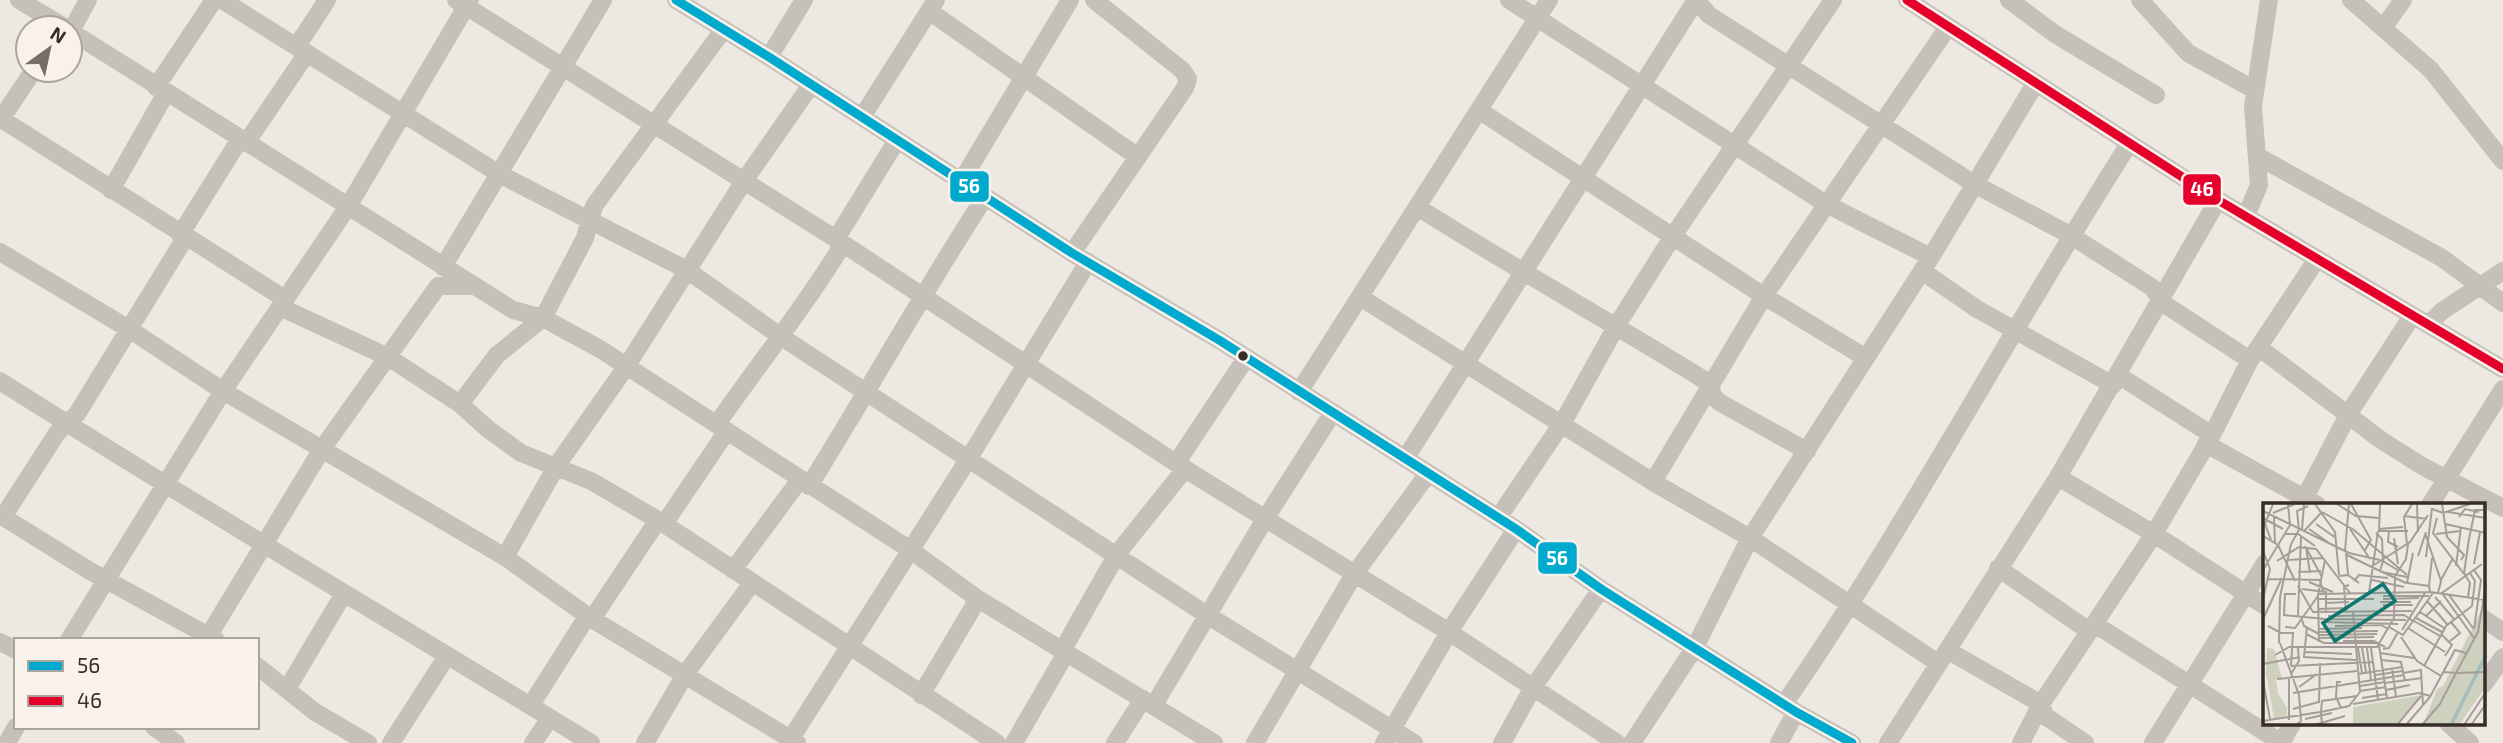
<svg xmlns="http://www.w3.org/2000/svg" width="2503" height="743" font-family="'Exo 2',sans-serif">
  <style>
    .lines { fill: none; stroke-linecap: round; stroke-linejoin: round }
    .minor { stroke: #c6c0bb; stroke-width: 18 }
    .bus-1-casing { stroke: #f9f2ea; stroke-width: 14 }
    .bus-2-casing { stroke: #f9f2ea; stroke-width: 14 }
    .bus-1 { stroke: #00a9ce; stroke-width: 9 }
    .bus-2 { stroke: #e4002b; stroke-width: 9 }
    .bus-dot { fill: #372d29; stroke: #f9f2ea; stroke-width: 2.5 }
    .inset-river { fill: none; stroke: #9fbebd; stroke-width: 3.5 }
    .inset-road { fill: none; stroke: #a49d98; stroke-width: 2 }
    .view { fill: #0f766e; fill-opacity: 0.15; stroke: #0f766e; stroke-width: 3.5 }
    .inset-edge { fill: none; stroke: #372d29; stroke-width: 3.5 }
    .line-badge { stroke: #f9f2ea; stroke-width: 2.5 }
    .badge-label { font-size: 19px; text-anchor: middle; font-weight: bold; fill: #fff }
  </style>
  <rect width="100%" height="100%" fill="#ede8e2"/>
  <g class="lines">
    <path class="minor" d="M19,0L66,28
      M222,0L501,175L687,270L780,336L1207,615L1414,743
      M456,0L836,239L1185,469L1449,632L1617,743
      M676,0L769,57L1072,253L1219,340L1516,529L1601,589L1796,712L1852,743
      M1509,0L1826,204L1931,257
      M1696,0L1709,15L1976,185L2070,235L2153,288L2161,302L2250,360
      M1907,0L2218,200L2503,369
      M2009,0L2055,34L2156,95
      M2140,0L2188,53L2255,90
      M2351,0L2431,70L2503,161
      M929,11L1138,157
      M2383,28L2403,0
      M70,31L513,310L543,318L600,349L909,549L978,599L1214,743
      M71,31L88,0
      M297,46L327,0
      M769,57L804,0
      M156,87L214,0
      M1480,111L1764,296L1866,358
      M862,117L936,0
      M0,118L285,299
      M1,119L34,70
      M246,143L307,53
      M2257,156L2442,258L2503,303
      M962,180L1070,0
      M111,190L166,93
      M1419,208C1515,269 1615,324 1711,384L1712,395L1719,402L1807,451
      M2246,216L2259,185L2253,106L2269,0
      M180,235L240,139
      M0,252L129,329L223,391L505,557L592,619L797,743
      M1072,253L1185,88L1188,79L1182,70L1094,0
      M443,267L603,0
      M1922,271L1977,309L2113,385
      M1360,297L1653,482L1750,538L1938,663
      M280,307L388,357L460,404L489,430L521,453L591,481L658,520L997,743
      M2429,324L2442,311L2503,271
      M2261,349L2381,440L2422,466L2503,508
      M2118,375L2212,435
      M0,381C195,505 394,622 591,743
      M1299,392L1549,0
      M460,404L497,355L543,318L585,238L594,206L724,29
      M717,424C757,366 801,312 838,252L840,245L836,239L897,140
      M2206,444L2317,505
      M1405,459L1696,0
      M1177,462L1246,358
      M2058,477L2154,534L2265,606
      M1653,482L1764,296L1948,27
      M809,486C869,390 923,292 985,197
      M2301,505L2349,413L2412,316
      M2430,505L2503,389
      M0,515L90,571L216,640
      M3,517L57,433L77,414L185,238
      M1498,518L1563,422L1617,325L1673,236L1833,0
      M664,524L727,431
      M505,557L557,465L626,367L744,181L811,85
      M1998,568L2089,631
      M733,570L799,481
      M592,619L658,520
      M2484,619L2503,632
      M2096,625L2282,743
      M69,640L223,391L349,205L470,0
      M206,640L322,449L438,286H473
      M0,642L16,650
      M1947,650L2041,704L2045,716L2085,743
      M1062,651L1117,554L1185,469
      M257,666L315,712L368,743
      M2484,684L2503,657
      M287,689L343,595
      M921,695L978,599
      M1784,704C1909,523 2011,328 2129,144
      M531,705L588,615
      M1154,705L1265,519L1332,414
      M2449,724L2470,743
      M154,727L176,743
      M7,743L16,727
      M391,743L447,656
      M533,743L550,718
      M645,743L686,673L752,583
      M788,743L969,458L1088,262
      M1014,743L1066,653
      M1115,743L1143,699
      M1255,743L1353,576L1427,475
      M1384,743L1449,632L1516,529
      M1502,743L1532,689L1601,589
      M1632,743L1695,647L1750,538L1931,257L2035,84
      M1779,743L1796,712
      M1888,743L2058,477L2218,200
      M2021,743L2041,704L2154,534L2212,435L2250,360L2317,259
      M2153,743L2265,563
      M2281,743L2292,724"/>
    <defs>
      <path id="bus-1" d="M676,0L769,57L1072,253L1219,340L1516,529L1601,589L1796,712L1852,743"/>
      <path id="bus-2" d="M1907,0L2218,200L2503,369"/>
    </defs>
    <use href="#bus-1" class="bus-1-casing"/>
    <use href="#bus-2" class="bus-2-casing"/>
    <use href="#bus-1" class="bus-1"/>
    <use href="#bus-2" class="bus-2"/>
  </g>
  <circle class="bus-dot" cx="1243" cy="356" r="6"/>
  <g transform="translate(2263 503)">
    <rect width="222" height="222" fill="#ede8e2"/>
    <path d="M159,192L132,222H90V204Z" fill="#ced1bd"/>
    <path d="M222,100V185L196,222H160L174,186L180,183ZM4,145L11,146L19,176H13L15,190L24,205V212L11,216L3,170Z" fill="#ced1bd"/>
    <path class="inset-river" d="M188,222L223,152"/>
    <path class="inset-road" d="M52,1L72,29L76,72M74,1L93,13L116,15M88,1L108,37L102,47M154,1L155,29M179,1L184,34L201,52L198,57M169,6L180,10L207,1M0,8L86,50L117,57M59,9L91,27L144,72M185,9L223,15M10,10L32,1M141,13L164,16M11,14L12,40M196,14L202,6L216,9M0,15L20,26M174,15L170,30L201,71M53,21L73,35M182,21L223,30M46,26L66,40M87,26L107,56M116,26L140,24M39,27L41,1M41,28L59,9M115,28H145M126,28L125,39L135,44M116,29L117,1M113,30L119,36L120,58L136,68M162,30L178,78L175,90M22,31H35L52,43M173,31L197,28M0,33L15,42L32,78M131,35L135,61M8,37L2,21L10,1M144,41L141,14L149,1M42,43L59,74M43,44L47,70M0,48L7,66L0,96M82,48L86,1M83,50L85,71M150,50L144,80L166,83L167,89M84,52L119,69L144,74M155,53L163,29M163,54L169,5M24,57L60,55M14,58L36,44L53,46L87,90M120,58L117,68L143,80M211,61L217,29M111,62L147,39L165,12M193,63L198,24M0,67L27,22L25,1M35,69L58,68M76,73L85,72L96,80M5,76L57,77L60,88M109,77L141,84M178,77L190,55M91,78L96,72L125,75M46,79L70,89M35,83L50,109L149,108M166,83L169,55M39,86L63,89V109M106,90L115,28M33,91H22L21,112L62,116M55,91L167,89L223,97M186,92L210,125M120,93H166M172,94L191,116M205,94L207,80L201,70L206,36L212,7H223M55,96H76M76,96H111M120,96L156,95M164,98L184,121M117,99H148M62,100L86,99M120,102H150M56,106L83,105M83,109L81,84L86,82M157,109L181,125M35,113L38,34M65,113L141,112L150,118M163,113L178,98M1,114L19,75M38,114L41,123L56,131M153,115L179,129M56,116L143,117M151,118L177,133M59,119L135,121M5,123L18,130H30L28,163M72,123L118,122L125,126M22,124L32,125L55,93M44,124L41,154L93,157M126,124L140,132L170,90M145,125L182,149M56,126L99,125M211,126L218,77L211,67M139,127L162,90M56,129L115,128M43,131L61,140H115M178,131L189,142L182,153M56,132L114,131M138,134L154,158L178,173M56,135L111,134M211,135L179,90L219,61M80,138H111L122,144M187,138L197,130L188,119M56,139L55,92L62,57M16,140L17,94L28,41L36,27L34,8L45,3M17,140L36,192L37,204L30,206M116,142L124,195M95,145L99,170M99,145L103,169M104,145L108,177M108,145L115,196M120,146L126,145L135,129M41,149L89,151M117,150L151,155M12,152L26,144H114L131,115L132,73L143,56L145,41M118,157L138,159L142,178M0,161L37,154M28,163L110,159M161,163L183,123L209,103L212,78L207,70M129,165L133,194M180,169L193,170L215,129L223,82M140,170L158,167L160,203M28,171L36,158L35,145M95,171L139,164M112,172L140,168M14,176L94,168M0,177L7,216M78,179H74L73,194L78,205M122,180L159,175M97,183L122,179M36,184L54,171M123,187L147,182M97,188L123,184M30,190L141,172M99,195L124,191M56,200L57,160M90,201L156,190L168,193M58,209L59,198L94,193M42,216L69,210M26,217V175M0,218L57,209M33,222L38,218L37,204L56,199M51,222L82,213M59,222L58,209L86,203L97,189L90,109M134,222L158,193M143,222L167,194L192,147L203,150M159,222L177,201L193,170L223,169M201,222L223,189M208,222L223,201"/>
    <path class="view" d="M120,81L132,98L72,138L60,120Z"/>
    <rect width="222" height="222" class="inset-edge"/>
  </g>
  <g class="line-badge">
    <rect x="949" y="170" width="41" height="33" rx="7" fill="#00a9ce"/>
    <rect x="2182" y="173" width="40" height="33" rx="7" fill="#e4002b"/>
    <rect x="1537" y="541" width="41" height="34" rx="7" fill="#00a9ce"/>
  </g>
  <g class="badge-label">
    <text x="969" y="193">56</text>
    <text x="2202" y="196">46</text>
    <text x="1557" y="565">56</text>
  </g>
  <rect x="14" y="638" width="245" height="91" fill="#f9f2ea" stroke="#aba39d" stroke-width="2"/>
  <rect x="28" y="661" width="35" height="10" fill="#00a9ce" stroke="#aba39d" stroke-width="2"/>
  <text x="77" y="673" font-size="21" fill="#372d29">56</text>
  <rect x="28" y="696" width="35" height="10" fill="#e4002b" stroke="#aba39d" stroke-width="2"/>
  <text x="77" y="708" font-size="21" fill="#372d29">46</text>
  <g transform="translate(49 49) rotate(33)"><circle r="33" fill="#f9f2ea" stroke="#aba39d" stroke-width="2"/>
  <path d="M0-5L12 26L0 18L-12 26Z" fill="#776e6a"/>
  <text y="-10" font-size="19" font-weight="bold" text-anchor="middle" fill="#372d29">N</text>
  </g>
</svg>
